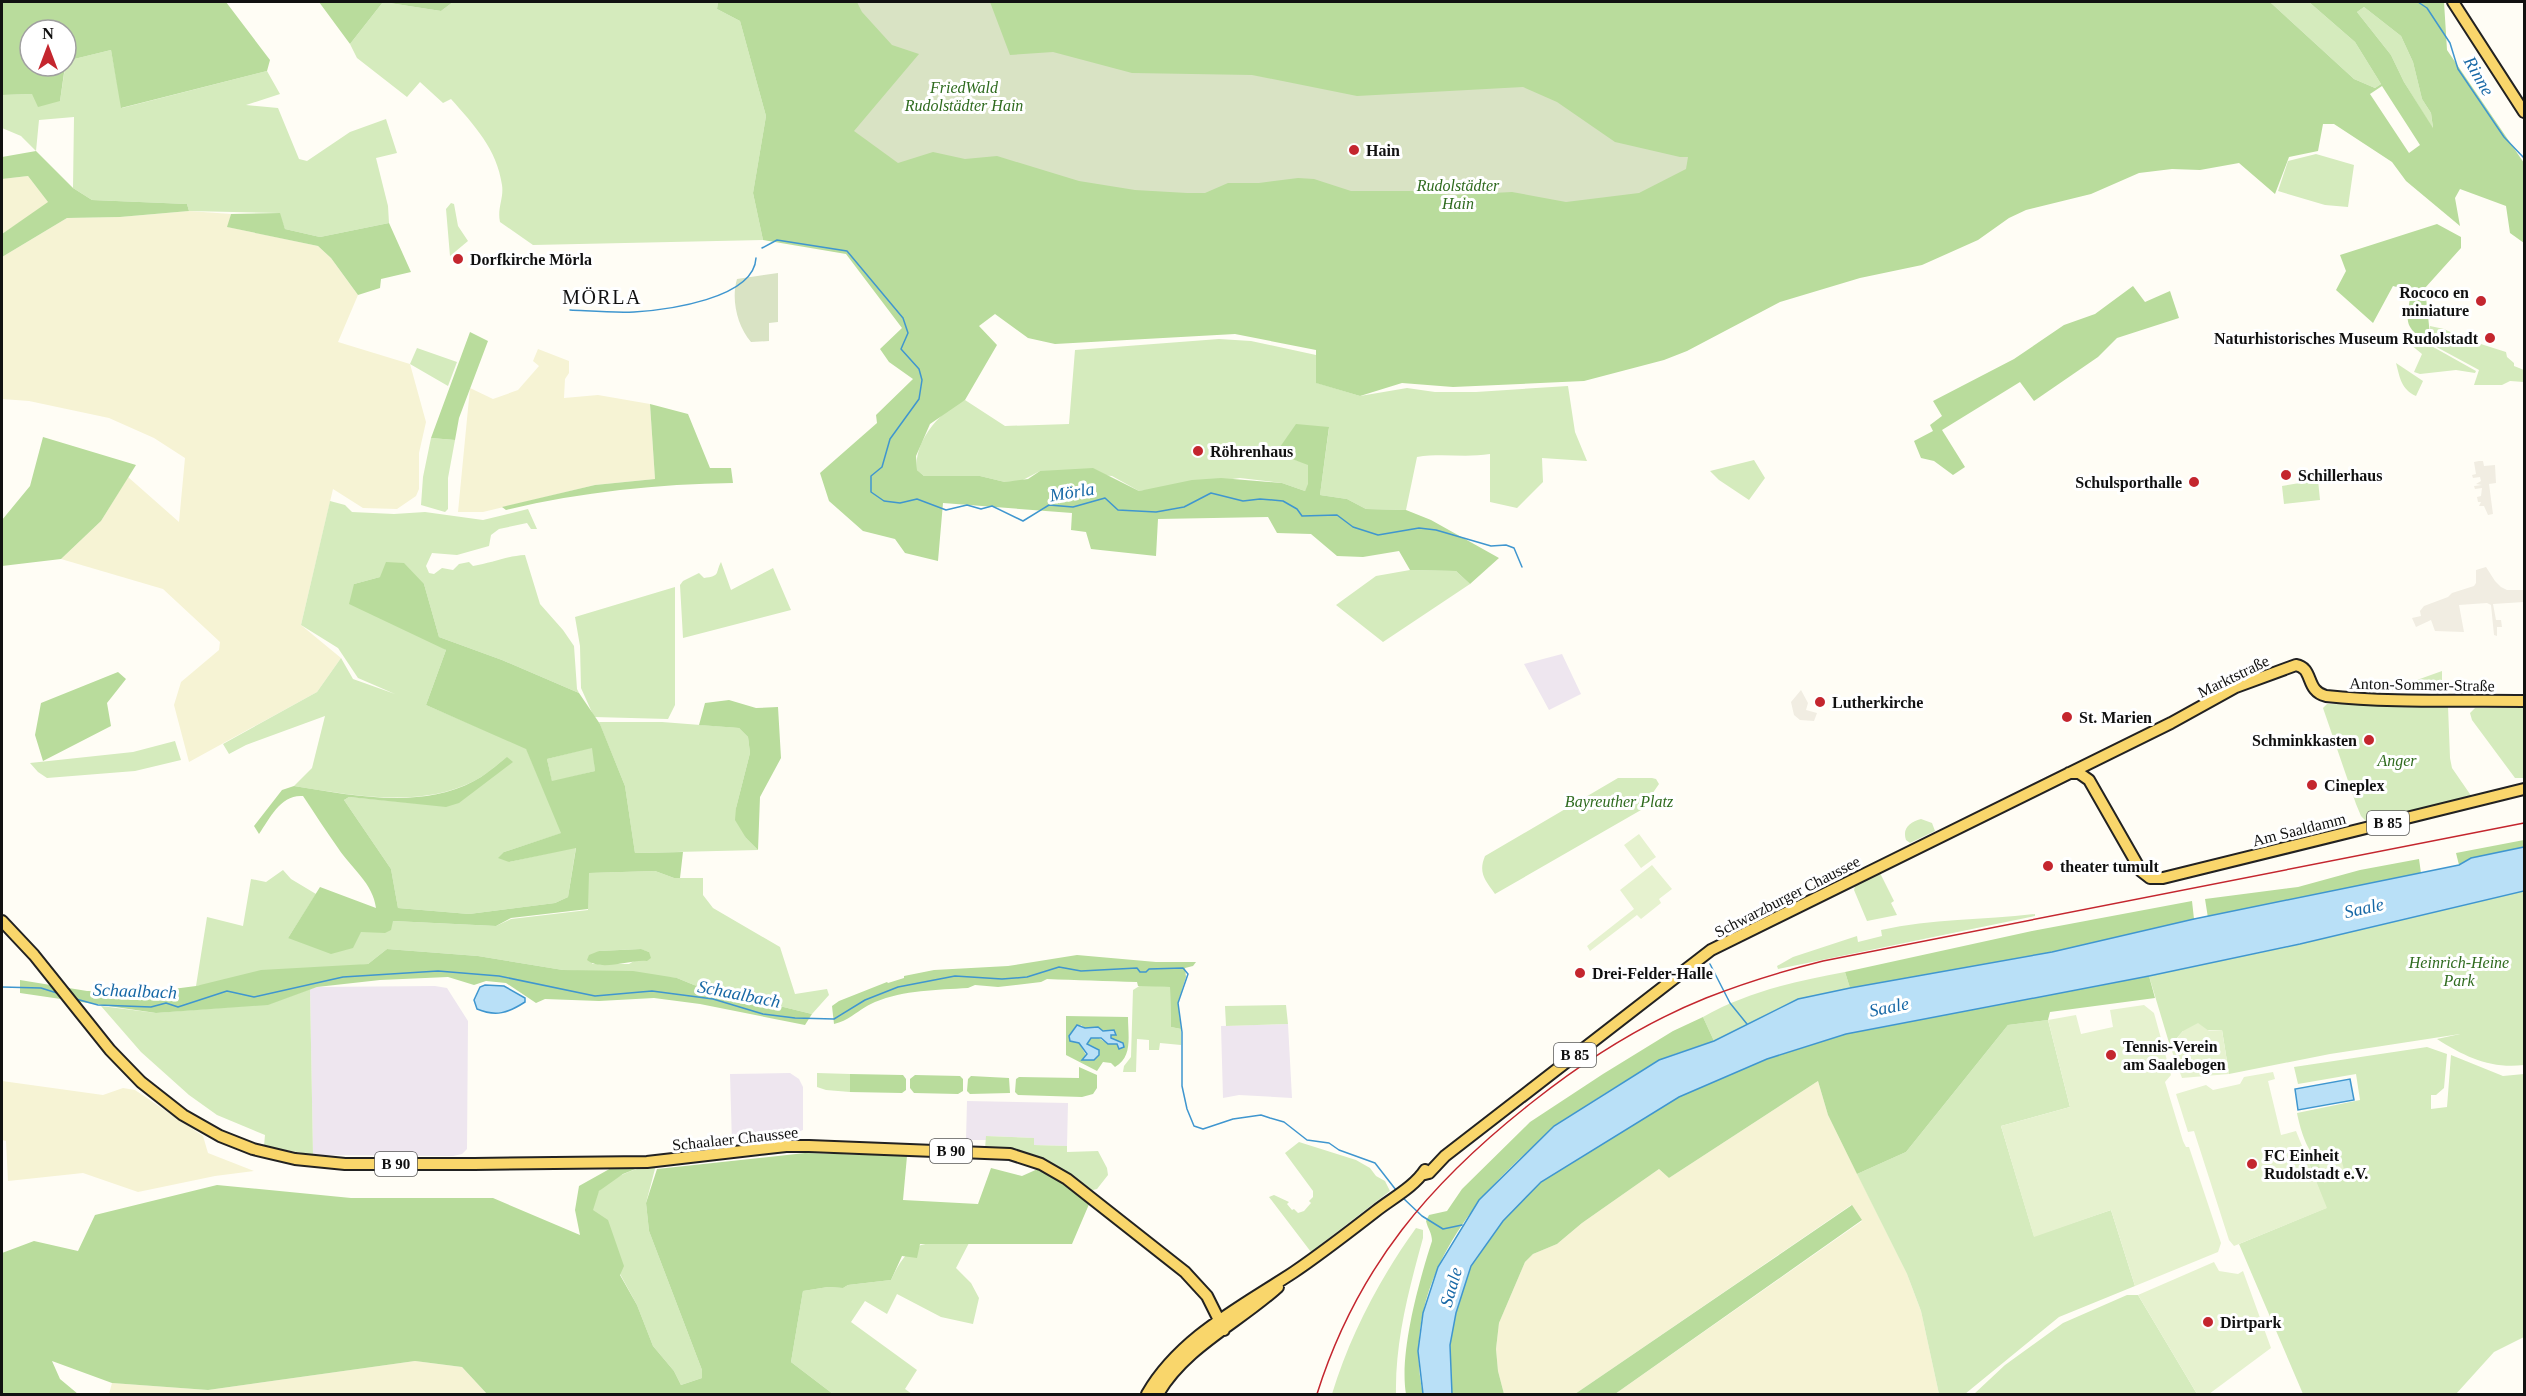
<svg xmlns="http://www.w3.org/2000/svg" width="2526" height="1396" font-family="Georgia,serif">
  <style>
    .industrial { fill: #eee6ef }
    .farmland { fill: #f6f3d4 }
    .green { fill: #d5ebbd; fill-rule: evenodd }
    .forest { fill: #b9dc9c; fill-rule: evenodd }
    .cemetery { fill: #d9e3c4 }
    .pitch { fill: #e6f2cf }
    .plaza { fill: #f1ede2 }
    .water { fill: #b9e0f7; stroke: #3f96cf; stroke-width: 1.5 }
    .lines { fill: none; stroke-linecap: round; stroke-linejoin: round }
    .stream { stroke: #3f96cf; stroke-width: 1.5 }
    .primary-casing { stroke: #222; stroke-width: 14 }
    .primary { stroke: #f9d66b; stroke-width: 10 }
    .rail { stroke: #c4262e; stroke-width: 1.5 }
    .poi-dot { fill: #c4262e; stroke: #fff; stroke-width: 2 }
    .labels { text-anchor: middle; stroke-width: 6; stroke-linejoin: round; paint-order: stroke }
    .shield { fill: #fff; stroke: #585858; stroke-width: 1.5 }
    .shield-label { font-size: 15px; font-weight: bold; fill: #111 }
    .park-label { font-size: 16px; font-style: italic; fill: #2f6b1f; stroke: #fff }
    .poi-label { font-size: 16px; font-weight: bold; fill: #111; stroke: #fff; text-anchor: start }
    .street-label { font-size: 16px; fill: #111; stroke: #fff }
    .water-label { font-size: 18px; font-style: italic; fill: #1768a6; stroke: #fff }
    .quarter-label { font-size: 20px; letter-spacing: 1.5px; fill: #111; stroke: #fff }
  </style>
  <rect width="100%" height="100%" fill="#fffdf5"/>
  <path class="industrial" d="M1562,654L1581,694L1549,710L1524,664Z
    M435,986L447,988L468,1021L467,1149L462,1154L453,1156L313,1155L310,989L317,987Z
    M1288,1024L1292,1098L1239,1095L1223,1098L1221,1026Z
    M790,1073L799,1079L803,1087V1130L785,1137L732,1144L730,1074Z
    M967,1101L1068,1103L1067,1146L1034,1145V1138L986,1136V1140H966Z"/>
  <path class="farmland" d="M28,176L49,203L2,234V179Z
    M189,211L231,214L228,227L318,246L331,258L358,295L338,342L410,364L426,422L419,453V489L416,496L397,509L363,508L333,489L301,625L341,658L317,692L189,762L174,705L181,682L219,650L220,642L163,589L61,559L101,521L128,477L179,522L185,458L154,438L109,418L29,401L2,399V257L67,218L120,217Z
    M538,349L569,361V373L565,379L564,398L598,395L650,404L655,479L595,485L483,512H458L470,388L493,399L518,390L539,366L533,361Z
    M2,1081L103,1095L123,1088L135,1090L203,1136L208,1153L254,1171L215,1176L138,1192L83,1173L8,1181L6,1141L2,1140Z
    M1818,1081L1828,1115L1907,1274L1921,1311L1939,1394H1615L1862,1221L1851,1205L1575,1394H1504L1498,1371L1496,1349L1499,1323L1525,1262L1533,1254L1557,1244L1582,1223L1659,1169L1669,1178Z
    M415,1361L462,1367L487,1394H109L112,1383L208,1390Z"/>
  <path class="green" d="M383,2L441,11L453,2H718L717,9L740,21L766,116L753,193L763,240L533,245L500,222C497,208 504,198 502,185C497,149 474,125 451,99L443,103L420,82L407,97L357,58L350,44Z
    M2270,2H2309L2355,42L2381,84L2375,88L2354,79Z
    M2364,7L2401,36L2413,62L2422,99L2431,113L2433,129L2404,82L2391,55L2357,12Z
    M111,50L122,108L267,71L280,94L246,105L278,108L299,159L307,161L350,132L386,119L397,153L376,158L388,206L389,223L320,237L285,229L279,213L189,211L187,204L92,200L73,188L74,117L39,120L36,151L21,136L2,128V95L32,94L60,101L66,61Z
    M2316,154L2354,165L2348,207L2325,205L2278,191L2288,161Z
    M451,203L454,204L458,226L468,241L450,256L446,209Z
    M2430,326L2444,329L2465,339L2506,352L2507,357L2514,363V366L2524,370V382L2510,381L2502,385H2474L2479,370L2431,344Z
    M2410,334L2476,371L2475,373L2456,370L2420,374L2414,372L2422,354L2405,340Z
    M1219,339L1251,341L1316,355L1317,383L1360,396L1407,388L1435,392H1476L1568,386L1575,432L1587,461L1542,458L1543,482L1517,508L1490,502V454C1465,458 1442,453 1417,457L1406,510L1366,509L1347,499L1320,495L1329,428L1292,459L1309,464V484L1305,491L1282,483L1240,478L1139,491L1112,476L1054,471H1040L1021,481L1005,482L980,476H924L917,470C913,443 940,410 965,400L1005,426L1069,424L1075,350Z
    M417,348L457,362L448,386L410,364Z
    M2396,363L2423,381L2416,396C2401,389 2400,378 2396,363Z
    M431,438L455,440L448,478V509L445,512L421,505L423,477Z
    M1754,460L1765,478L1749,500L1719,480L1710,471Z
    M2318,480L2320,500L2284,504L2282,486Z
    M330,501L345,505L352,512L394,514L425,512L483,520L528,509L537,529H531L527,523L499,529L491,535L489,546L457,555L432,553L426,566L429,573L434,574L442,568L453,570L459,564L469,562L473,566C492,563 506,556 525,555L540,604L563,630L574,646L577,689L579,693L502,660L439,637L424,584L380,577L354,584L446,650L426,705L526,748L562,833L504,852L509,862L576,847L568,897L555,903L469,914L398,908L391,869L344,800L349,797L446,806L507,757C497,765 486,775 474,781C420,809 351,795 294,786L312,768L325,716L246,745L229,754L223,744L317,692L341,658L353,679L395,694L358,678L338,648L301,625Z
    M721,562L731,590L773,568L791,610L683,638L680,585L683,581L699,573L704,578C721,576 715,573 721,562Z
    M1410,570L1456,571L1470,584L1383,642L1336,605L1376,576Z
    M675,587V705L668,719L594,717L581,688L580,646L575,617Z
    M2442,671V691L2389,690Z
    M2327,704L2448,706L2450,758L2452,768L2472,797L2368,823L2361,816L2356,804L2323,708Z
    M2475,708H2524V778H2515L2472,720L2470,713Z
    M599,722H662L739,728L748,737L750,753L736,808L746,838L758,850L635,853L625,786Z
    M175,741L181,760L135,771L47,778L38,772L30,763L133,752Z
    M593,747L595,771L552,782L547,759Z
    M1618,778H1652L1656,779L1659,784L1641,810L1495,894C1485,880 1478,873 1485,856Z
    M1921,819L1932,823L1935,831L1910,843L1906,840C1902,828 1910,822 1921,819Z
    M283,870L291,879L316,894L288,938L361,932L393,921L496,926L511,919L588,910V873L655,871L674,878H703V895L713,908L780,947L795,994L827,989L829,995L812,1014L694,985L677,978L563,970L478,956L387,949L368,964L196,986L207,917L243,926L251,879L266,882ZM640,949L649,952L629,964H592L599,951Z
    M1880,873L1894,901L1891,903L1897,915L1867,921L1854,890L1855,886Z
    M2524,891V1065C2491,1069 2465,1057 2437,1039L2460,1034L2330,1054L2229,1074L2222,1030L2183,1031L2170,1046L2149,976L2300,944Z
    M2035,914V916L1778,969L1777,966L1793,957L1857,936L1858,942L1882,936L1881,930C1932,919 1984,920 2035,914Z
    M1845,972L1850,988L1798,999L1714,1041L1703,1017C1747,992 1796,981 1845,972Z
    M1141,985L1170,987L1171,1027L1181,1029V1045L1160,1043L1159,1050H1149V1040L1137,1039L1136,1072H1123L1124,1066L1131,1057L1133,990Z
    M310,989L313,1155L264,1146L265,1135L217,1115L189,1095L141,1052L101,1006L156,1013L269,1004Z
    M1286,1005L1288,1024L1226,1026L1225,1006Z
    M2048,1020L2070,1107L2001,1126L2034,1236L2111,1210L2135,1286L2059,1317L1965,1394H1939L1921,1311L1907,1274L1857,1174L1906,1152L2008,1025Z
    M2427,1047L2447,1054L2444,1088L2436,1095H2431V1109L2447,1107L2451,1055L2503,1076L2524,1074V1337L2494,1352L2456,1394H2303L2239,1244L2326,1208L2307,1158L2312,1153C2305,1145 2299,1124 2297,1113L2360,1100L2356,1074L2298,1084L2294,1067Z
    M817,1073L850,1074V1092L826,1090L817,1087Z
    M986,1136L1034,1138V1145L1067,1146V1152L1098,1151L1107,1168L1108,1175L1097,1189L1089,1191L1074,1179L985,1149Z
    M1299,1142L1356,1160L1370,1168L1376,1176L1385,1181L1390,1191L1311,1252L1269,1197L1274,1195L1289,1202L1287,1204L1292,1210L1294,1209L1298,1213L1304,1211L1311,1203L1309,1201L1313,1197V1191L1285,1153Z
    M656,1165L646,1203L649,1231L702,1370V1378L681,1385L674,1371L653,1346L637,1305L620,1274L592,1210C594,1204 595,1195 599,1191C610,1177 640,1166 656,1165Z
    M1416,1228L1423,1230V1238C1409,1289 1395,1341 1396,1394H1332C1350,1335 1380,1278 1416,1228Z
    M969,1243L956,1268L971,1283L979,1298L973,1324L941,1317L897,1294L887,1314L865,1301L851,1322L917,1370L905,1389L912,1394H833L791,1362L803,1291L828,1287L843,1288L848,1285L891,1280C912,1235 924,1244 969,1243Z
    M2127,1295H2138L2197,1394H1974L2005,1365L2063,1323Z"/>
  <path class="forest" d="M2,2H226L270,60L267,71L121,108L111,50L66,61V30H30V66H65L60,101L38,107L32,94L2,95Z
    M319,2H453L441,11L383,2L350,44Z
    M718,2H2270L2354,79L2375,88L2381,84L2355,42L2309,2H2444L2447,50L2524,163V243L2510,233L2506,206L2460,189L2455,198L2460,226L2406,181L2392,162L2334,124H2323L2318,151L2289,157L2275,194L2239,163L2200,170L2172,169L2139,173L2091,194L2026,210L2009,218L1978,240L1922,265L1860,278L1780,302L1687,351L1664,360L1584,381L1453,387L1402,383L1360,396L1316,383V350L1235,334L1055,344L1028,338L995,314L979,326L997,345L965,400L930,424L916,456L917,470L924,476H980L1005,482L1028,479L1040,471L1093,468L1139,491L1192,480L1221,478L1282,483L1305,491L1308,484V465L1292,459L1280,447L1296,424L1329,427L1320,495L1347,499L1366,509L1406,510L1431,520L1499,558L1470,584L1456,571L1410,570L1399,551L1363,557L1337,556L1311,534L1277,533L1268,517L1158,519L1156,556L1091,549L1086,532L1071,530L1072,513L943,503L938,561L905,553L895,539L863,531L829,501L820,473L877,423L876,415L913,379L889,362L880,349L902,328L846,254L763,240L753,193L766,116L740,21L717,9ZM2364,7L2401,36L2413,62L2422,99L2431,113L2433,128L2404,82L2391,55L2357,12ZM2382,86L2420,145L2409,153L2370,94Z
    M36,151L73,188L92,200L187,204L189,211L120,217L67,218L2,257V234L48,202L28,176L2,179V157Z
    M280,213L285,229L320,237L389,223L411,272L381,279L380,288L358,295L331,258L318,246L227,227L231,214Z
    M2437,224L2461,237V248L2425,288L2431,344C2401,326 2407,322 2411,291L2393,286L2373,323L2336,290L2346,271L2340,255Z
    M2133,286L2145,302L2170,291L2179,318L2117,338L2098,357L2034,401L2020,382L1942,430L1965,467L1953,475L1934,461L1921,458L1914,441L1933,431L1930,425L1942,416L1933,401L2014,359L2064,325L2095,314Z
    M470,332L488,341L459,418L455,440L431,438Z
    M650,404L688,414L710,468H731L733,483C658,484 580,492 506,510L502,507L595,485L655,479Z
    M43,437L136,465L101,521L61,559L2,566V520L30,486Z
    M386,562L404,563L424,584L439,637L502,660L579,693L600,724L625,786L635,853L683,852L680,878H674L655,871L589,873L588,909L511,918L496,926L393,921L391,930L385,933L361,932L353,948L331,954L288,938L320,887L376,908C373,883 351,868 338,848C326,831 315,814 303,796C281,794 270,818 259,834L254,826L282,790L294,786C351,795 420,810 474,781C486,775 497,765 507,757L513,762L459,803L446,807L349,797L344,800L391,869L398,908L469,914L555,903L568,897L576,848L509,862L498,858L504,852L561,833L526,749L426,705L446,650L349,604L354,584L380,577ZM592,748L595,771L552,781L547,759Z
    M118,672L126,679L107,703L111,726L43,761L35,735L41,703Z
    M729,700L756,708L778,707L781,758L760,797L758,850L746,838L735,820L736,808L750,753L748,737L739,728L699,725L705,703Z
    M2524,840V847L2471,858L2459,865L2456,853Z
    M2419,859L2421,873L2208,918L2205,899L2298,887L2360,870Z
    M2192,901L2194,919L2052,952L1850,988L1845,972L2032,931Z
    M387,949L478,956L563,970L633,971L677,978L694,985L812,1014L805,1025L700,1004L654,998L599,1001L545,999L536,1003L506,983L486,981L474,985L448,977L380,980L317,987L268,1005L156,1013L20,993V980L87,991L150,992L196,986L261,970L368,964Z
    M641,949L649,952L651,958L647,961C630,959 602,972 587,960L589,955L599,951Z
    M1077,955L1156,962H1196L1193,966L1185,968L1186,977L1178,1002L1181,1029L1171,1027L1170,987L1138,986L1137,982C1107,981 1075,980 1047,979L1041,982L998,987L975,985L968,988C937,990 904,990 875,1002C860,1008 851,1020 834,1024L832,1006L839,1001L887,982L888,983L904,978V976L934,970L1008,966Z
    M2149,976L2155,998L2050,1012L2048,1020L2008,1025L1906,1152L1857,1174L1828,1115L1818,1081L1669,1178L1659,1169L1582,1223L1557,1244L1533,1254L1525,1262L1499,1323L1496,1349L1498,1371L1504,1394H1452L1450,1345L1456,1313L1471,1266L1503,1221L1541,1182L1679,1097L1767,1059L1846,1034Z
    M1066,1016L1128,1017C1128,1036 1133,1057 1115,1067L1111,1063L1103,1062L1097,1071L1066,1055ZM1081,1025L1085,1028C1099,1030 1098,1026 1111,1035L1112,1040L1121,1049L1115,1043L1108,1044L1097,1037L1091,1038L1087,1044L1099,1050L1086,1055L1079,1043L1069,1037Z
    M1703,1017L1714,1041C1697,1047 1679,1052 1662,1059C1651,1064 1642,1072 1631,1078C1523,1138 1393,1256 1423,1394H1406C1399,1353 1419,1281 1432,1241C1432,1233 1428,1229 1426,1221L1429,1215L1447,1211L1462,1189L1530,1122L1603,1074L1673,1031Z
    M1079,1067L1097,1075V1088L1093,1094L1082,1097L1018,1095L1015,1092L1016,1079L1019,1077L1079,1078Z
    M850,1074L903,1075L906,1079V1090L902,1093L850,1092Z
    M915,1075L960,1076L963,1079V1091L958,1094L914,1093L910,1088V1079Z
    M971,1076L1009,1078L1010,1093L970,1094L967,1091L968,1079Z
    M805,1153L907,1156L903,1200L978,1204L991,1168L1022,1176L1040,1168L1067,1184L1090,1202L1072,1244H920L917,1258L902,1256L891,1280L848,1285L843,1288L828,1287L803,1291L791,1362L833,1394H487L462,1367L415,1361L208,1390L112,1383L52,1361L60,1379L78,1394H2V1253L34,1241L78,1251L95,1215L217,1185L351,1198H493L580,1235L575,1210L579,1186L613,1167L643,1166L623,1174L599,1191L593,1210L608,1220L624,1266L620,1275L637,1305L653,1346L674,1371L681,1385L702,1378V1370L649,1231L646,1203L657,1169Z
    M1852,1205L1862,1220L1615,1394H1575Z"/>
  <path class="cemetery" d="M857,2H990L1010,55L1053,52L1132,73L1252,75L1357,96L1523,87L1557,102L1615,142L1680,157H1688L1686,169L1639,193L1566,202L1512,192L1452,195L1416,191H1351L1314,179L1298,178L1259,183H1228L1205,193H1187L1135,190L1079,181L997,156L965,159L933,152L898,163L854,131L919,54L892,45L862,12Z
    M778,273V322L769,323V341L751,342C737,326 731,299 737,279Z"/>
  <path class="pitch" d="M1639,834L1656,857L1641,868L1624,845Z
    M1652,865L1672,889L1659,899L1661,903L1641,919L1637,915L1590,951L1587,946L1634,909L1620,890Z
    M2144,1005L2154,1013L2171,1075L2165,1082L2183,1141L2186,1147H2189L2221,1243L2218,1252L2135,1286L2111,1210L2034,1237L2001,1126L2070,1107L2048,1020L2076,1015L2081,1034L2113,1027L2110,1010Z
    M2198,1023L2209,1031L2222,1030L2229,1074L2182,1078L2170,1046L2183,1031Z
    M2273,1072L2275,1079L2268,1081L2281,1135L2296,1131L2327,1208L2234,1246L2229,1240L2194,1131L2188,1132L2176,1094L2206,1085L2213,1090L2240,1084L2244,1077Z
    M2340,1155L2346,1176L2324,1183L2318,1161Z
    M2214,1262L2219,1271L2238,1274L2243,1271L2271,1348L2209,1394H2197L2138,1295Z"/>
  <path class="plaza" d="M2479,461H2483L2484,466L2495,465L2496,483L2489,484L2493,514L2488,515L2484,506H2479L2481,502H2478L2477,497L2481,496L2482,488L2475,489L2474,486L2482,485L2476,484L2481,481L2480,477L2473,478L2472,475L2476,474L2474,462Z
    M2486,567L2495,581L2501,587L2507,590H2524V602L2493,604L2496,620H2501L2502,627H2497V636L2494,635L2491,605L2487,603L2459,605L2464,632L2435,631L2431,620L2416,627L2412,618L2421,616L2420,611L2424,606L2448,597L2452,593L2474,586L2476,583V570Z
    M1801,690L1808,703L1806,710L1817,713L1814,721L1800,720L1794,715L1791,702Z"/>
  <path class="water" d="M2524,847V891L2300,944L2149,976L1846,1034L1767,1059L1679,1097L1541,1182L1503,1221L1471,1266L1456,1313L1450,1345L1452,1394H1423L1418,1351L1423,1313L1438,1267L1479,1200L1554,1126L1659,1060L1714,1041L1798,999L1850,988L2052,952L2194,919L2459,865L2471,858Z
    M485,985L504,986L525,998V1002C508,1013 496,1017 477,1009L474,1000L480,987Z
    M1077,1025L1085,1028L1098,1027L1103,1031L1114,1030L1116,1035H1111V1038L1123,1043L1124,1047L1119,1049L1117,1044H1108L1101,1038H1091L1087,1044L1099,1050V1055L1094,1060H1082L1087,1054L1079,1043L1070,1041L1069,1036Z
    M2350,1079L2354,1100L2298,1110L2295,1089Z"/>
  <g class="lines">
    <path class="stream" d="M2418,2L2427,8L2450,43L2458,69L2504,137L2524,158
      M762,248L777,240L847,251L903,318L908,333L901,349L919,369L922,380L919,399L890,439L882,467L871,476V492L884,501L900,503L917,499L946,510L967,505L981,509L992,506L1023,521L1049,505L1073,507L1105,498L1118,510L1156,512L1184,507L1211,493L1243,501L1260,499L1283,501L1297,509L1302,516L1337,515L1353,527L1378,535L1419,528L1436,530L1491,546L1506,545L1514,548L1522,567
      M570,310C591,311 613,313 634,312C666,310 754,299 756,258
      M1710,964L1730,1003L1747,1024
      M2,987L41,988L57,993
      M76,999L98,1005L151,1007L166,1003L178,1007L227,991L254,997L343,977L438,971L499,976L595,996L652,991L713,999L763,1014L795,1018L834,1019L865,1000L898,987L955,976L1002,979L1027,977L1059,967L1081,971L1137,968L1140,972H1146L1149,969L1183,968L1188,974L1178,1003L1182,1032V1086L1187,1109L1194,1126L1203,1129L1233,1119L1261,1115L1270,1118L1284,1122L1307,1140L1329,1143L1339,1150L1375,1163L1396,1190
      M1403,1198L1422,1216L1443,1229L1462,1225"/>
    <defs>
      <path id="primary" d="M2453,2L2524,112
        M2069,773H2079L2089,780L2141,871L2150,878H2163L2524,789
        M2,921L34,955L110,1050L141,1082L183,1115L220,1136L253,1149L295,1159L345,1164H474L647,1162L786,1146H809L1010,1154L1041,1164L1067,1179L1185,1272L1207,1296L1224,1330
        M1421,1175L1429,1173L1445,1156L1711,950L2171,723L2236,687L2296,665C2314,668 2305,691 2326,696C2392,703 2459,700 2524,701
        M1147,1394C1180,1337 1241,1307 1294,1272C1322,1253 1349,1232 1376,1211C1391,1199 1414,1187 1425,1170
        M1158,1394C1185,1347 1240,1322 1278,1287"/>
    </defs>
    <use href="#primary" class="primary-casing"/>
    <use href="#primary" class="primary"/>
    <path class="rail" d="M1317,1394C1357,1267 1431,1181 1535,1100C1587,1059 1644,1023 1706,998C1744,983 1783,971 1823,961L2524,823"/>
  </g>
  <g class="poi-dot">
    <circle cx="1354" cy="150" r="6"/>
    <circle cx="458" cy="259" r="6"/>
    <circle cx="2481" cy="301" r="6"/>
    <circle cx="2490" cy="338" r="6"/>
    <circle cx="1198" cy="451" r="6"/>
    <circle cx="2286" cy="475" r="6"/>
    <circle cx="2194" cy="482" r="6"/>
    <circle cx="1820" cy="702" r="6"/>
    <circle cx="2067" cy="717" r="6"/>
    <circle cx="2369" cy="740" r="6"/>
    <circle cx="2312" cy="785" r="6"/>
    <circle cx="2048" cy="866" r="6"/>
    <circle cx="1580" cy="973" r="6"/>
    <circle cx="2111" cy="1055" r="6"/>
    <circle cx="2252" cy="1164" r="6"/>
    <circle cx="2208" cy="1322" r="6"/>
  </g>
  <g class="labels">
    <g class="shield">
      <rect x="2367" y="811" width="42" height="24" rx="4.5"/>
      <rect x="1554" y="1043" width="42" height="24" rx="4.5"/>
      <rect x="930" y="1139" width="42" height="24" rx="4.5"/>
      <rect x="375" y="1152" width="42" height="24" rx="4.5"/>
    </g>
    <g class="shield-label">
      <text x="2388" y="828">B 85</text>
      <text x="1575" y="1060">B 85</text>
      <text x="951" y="1156">B 90</text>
      <text x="396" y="1169">B 90</text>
    </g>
    <g class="park-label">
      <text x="964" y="93">FriedWald<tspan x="964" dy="18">Rudolstädter Hain</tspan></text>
      <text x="1458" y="191">Rudolstädter<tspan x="1458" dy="18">Hain</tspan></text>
      <text x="2397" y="766">Anger</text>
      <text x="1619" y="807">Bayreuther Platz</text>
      <text x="2459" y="968">Heinrich-Heine<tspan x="2459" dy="18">Park</tspan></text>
    </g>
    <g class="poi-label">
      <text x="1366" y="156">Hain</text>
      <text x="470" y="265">Dorfkirche Mörla</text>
      <text x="2469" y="298" text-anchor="end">Rococo en<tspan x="2469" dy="18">miniature</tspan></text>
      <text x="2478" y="344" text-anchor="end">Naturhistorisches Museum Rudolstadt</text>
      <text x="1210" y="457">Röhrenhaus</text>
      <text x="2298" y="481">Schillerhaus</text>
      <text x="2182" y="488" text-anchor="end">Schulsporthalle</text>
      <text x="1832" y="708">Lutherkirche</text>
      <text x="2079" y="723">St. Marien</text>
      <text x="2357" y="746" text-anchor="end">Schminkkasten</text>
      <text x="2324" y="791">Cineplex</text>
      <text x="2060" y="872">theater tumult</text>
      <text x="1592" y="979">Drei-Felder-Halle</text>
      <text x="2123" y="1052">Tennis-Verein<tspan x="2123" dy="18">am Saalebogen</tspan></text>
      <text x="2264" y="1161">FC Einheit<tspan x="2264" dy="18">Rudolstadt e.V.</tspan></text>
      <text x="2220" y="1328">Dirtpark</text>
    </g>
    <g class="street-label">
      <text transform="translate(2233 676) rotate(-26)" y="6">Marktstraße</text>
      <text transform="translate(2422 684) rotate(1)" y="6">Anton-Sommer-Straße</text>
      <text transform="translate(2299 829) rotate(-14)" y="6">Am Saaldamm</text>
      <text transform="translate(1787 896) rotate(-27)" y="6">Schwarzburger Chaussee</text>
      <text transform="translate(735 1138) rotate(-6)" y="6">Schaalaer Chaussee</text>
    </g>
    <g class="water-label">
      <text transform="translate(2479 76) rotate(60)" y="6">Rinne</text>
      <text transform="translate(1072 492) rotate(-9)" y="6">Mörla</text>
      <text transform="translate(2364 908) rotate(-13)" y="6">Saale</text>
      <text transform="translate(135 991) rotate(2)" y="6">Schaalbach</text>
      <text transform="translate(739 994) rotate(11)" y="6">Schaalbach</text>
      <text transform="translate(1889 1007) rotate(-11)" y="6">Saale</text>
      <text transform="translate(1451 1287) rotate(-74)" y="6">Saale</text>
    </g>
    <g class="quarter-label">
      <text x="602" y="304">MÖRLA</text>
    </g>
  </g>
  <rect width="2526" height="1396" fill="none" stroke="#111111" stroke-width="6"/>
  <g transform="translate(48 48)"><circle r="28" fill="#ffffff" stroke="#a0a0a0" stroke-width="1.5"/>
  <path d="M0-4.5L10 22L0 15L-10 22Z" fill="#c4262e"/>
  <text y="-9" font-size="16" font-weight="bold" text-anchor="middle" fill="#111111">N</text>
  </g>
</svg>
